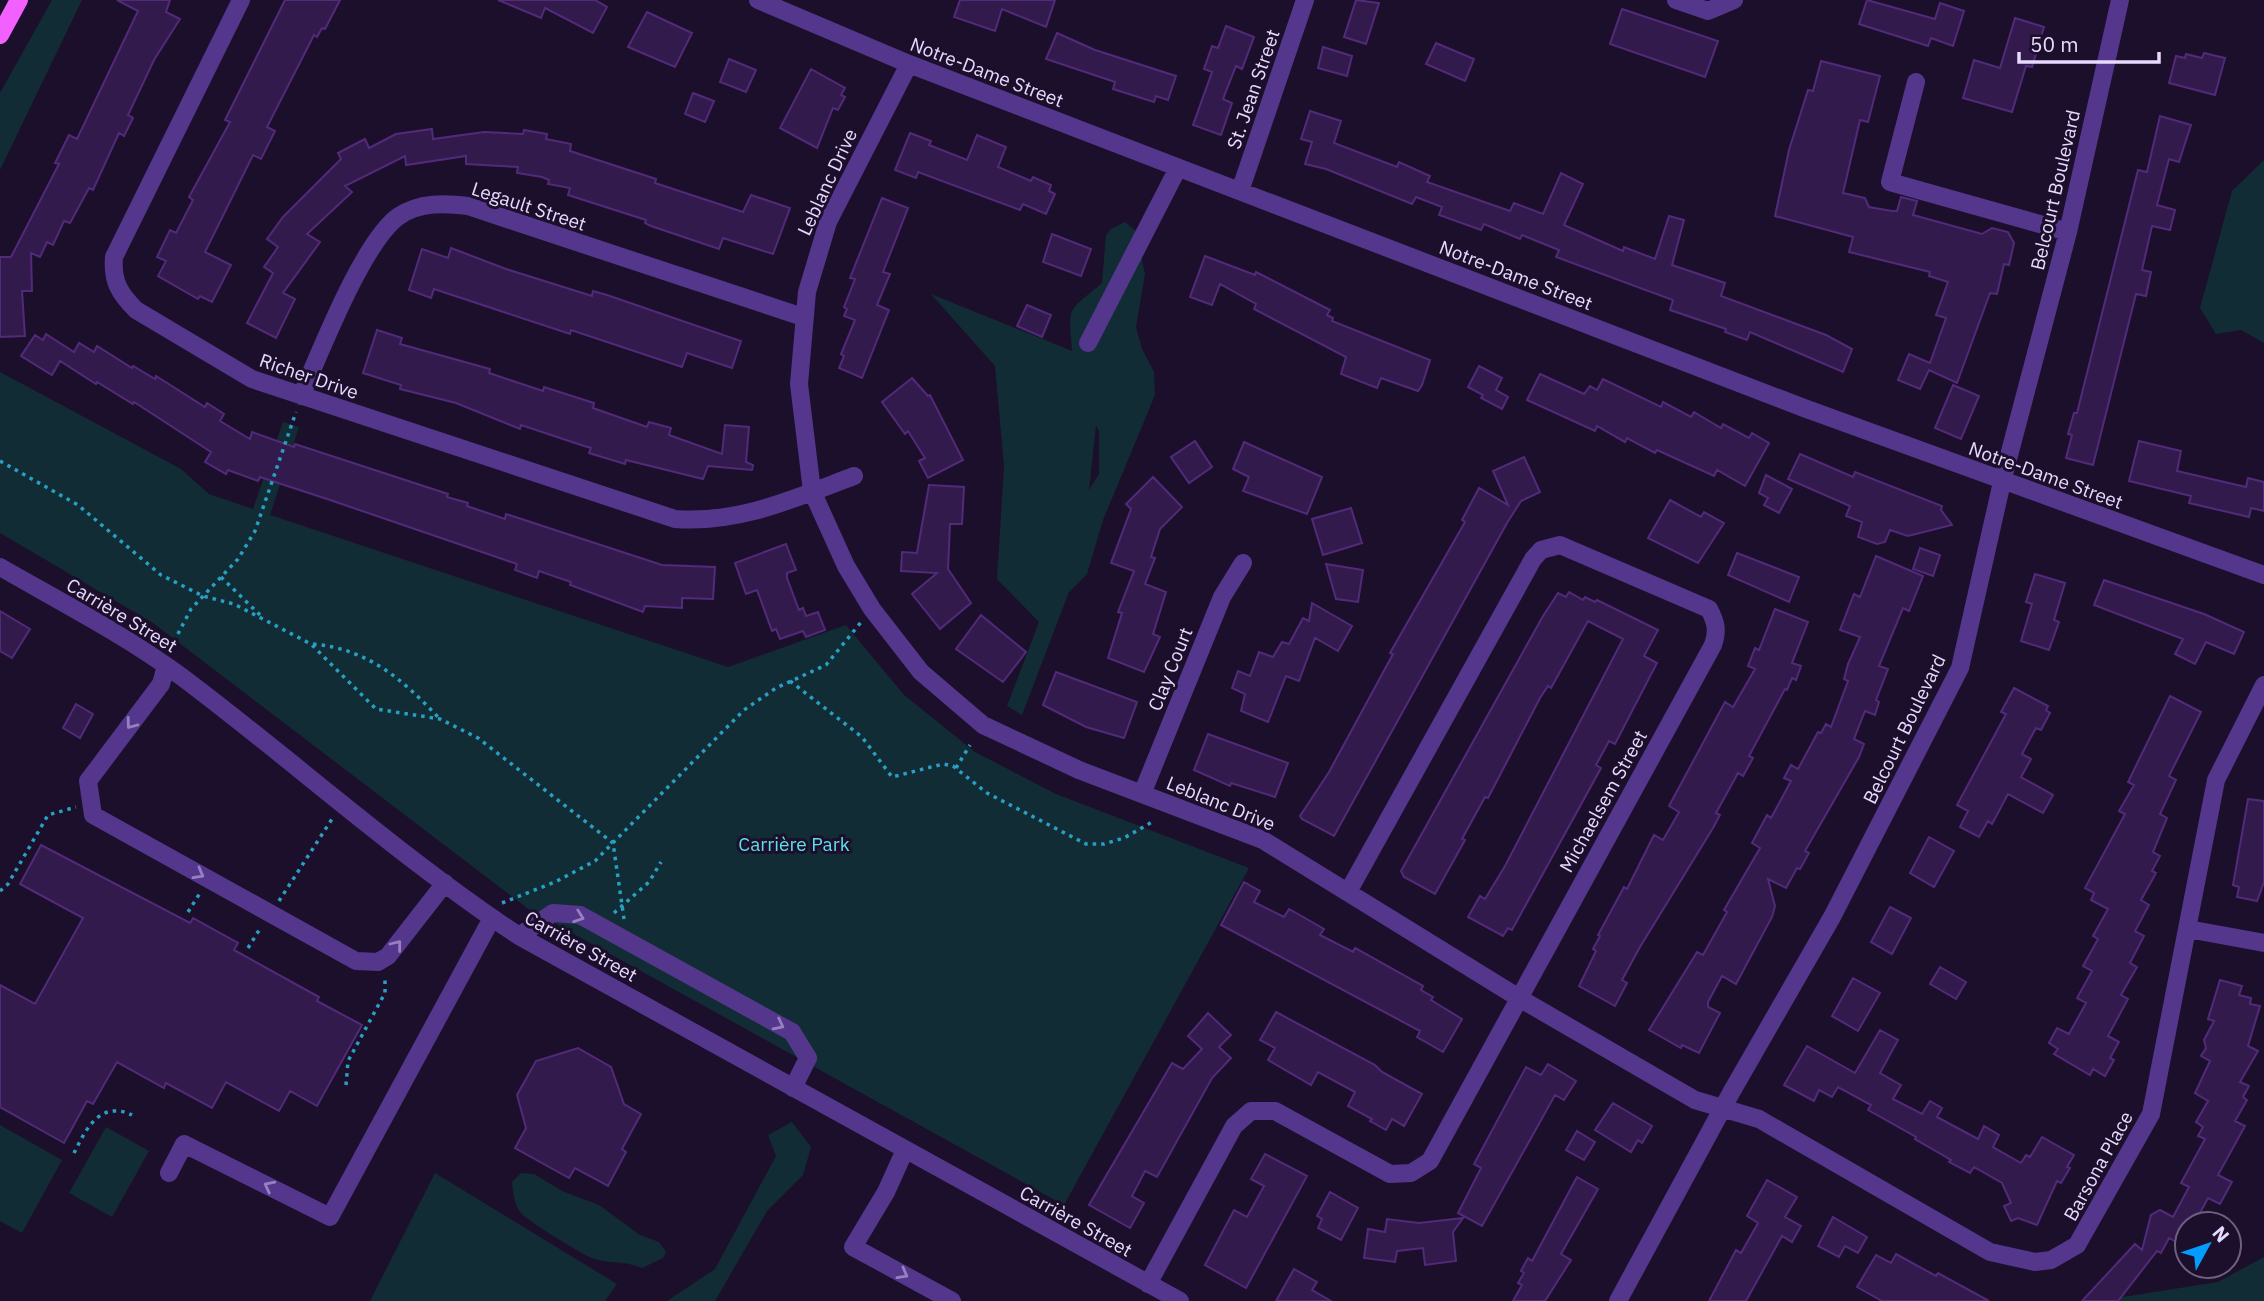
<svg xmlns="http://www.w3.org/2000/svg" width="2264" height="1301" font-family="'IBM Plex Sans',sans-serif">
  <style>
    .green { fill: #122c35; fill-rule: evenodd }
    .building { fill: #331a4d; stroke: #522a7a; stroke-width: 2 }
    .lines { fill: none; stroke-linecap: round; stroke-linejoin: round }
    .path { stroke: #289fc3; stroke-width: 3.5; stroke-dasharray: 3.5 5; stroke-linecap: butt }
    .minor { stroke: #54378d; stroke-width: 18 }
    .major { stroke: #f260ff; stroke-width: 18 }
    .oneway { stroke: #9780c0 }
    .labels { text-anchor: middle; stroke-width: 6; stroke-linejoin: round; paint-order: stroke }
    .street-label { font-size: 19px; fill: #e8d9ff; stroke: #1c0f2b }
    .park-label { font-size: 19px; fill: #5ce1e8; stroke: #1c0f2b }
  </style>
  <rect width="100%" height="100%" fill="#1c0f2b"/>
  <path class="green" d="M52,0H82L0,170V93Z
    M2264,160V343L2241,330L2216,334L2200,308L2232,191Z
    M1125,222L1136,231L1145,274L1136,327L1142,349L1154,372L1155,395L1103,520L1087,574L1069,592L1022,715L1007,706L1039,622L997,579L1004,466L995,366L931,294L1072,351C1069,305 1065,314 1102,283L1106,235L1111,229ZM1096,425L1099,431V474L1089,490Z
    M0,372L181,469L209,494L253,509L283,422L299,427L270,515L728,667L846,625L904,695L975,752L1056,794L1249,868L1064,1205L527,908L153,623L0,533Z
    M792,1122L811,1147L803,1175L767,1211L715,1301H667L715,1269L776,1156L768,1135Z
    M0,1125L62,1160L22,1233L0,1221Z
    M106,1127L149,1151L112,1217L69,1193Z
    M435,1173L617,1284L605,1301H370Z
    M521,1173L534,1174L562,1191L599,1205L640,1235L659,1242L666,1252L663,1258L642,1268C623,1260 612,1264 594,1259C585,1256 526,1220 521,1213C514,1204 513,1193 512,1182Z
    M2264,1257V1301H2097L2218,1282Z"/>
  <path class="building" d="M117,0H170L166,12L180,19L154,60L128,115L133,118L124,136L119,133L93,190L89,188L70,223L64,221L53,245L47,242L40,257L31,253L32,291H22L25,336L0,337V257H11L59,164L55,163L69,135L77,139L138,11Z
    M285,0H340L325,29L322,28L317,37L314,35L267,127L275,131L261,159L253,155L205,252L231,265L212,302L200,296L198,299L158,276L166,261L157,257L170,230L176,233L193,200L189,197L230,122L225,120Z
    M498,0H595L607,7L593,33L545,8L541,18Z
    M960,0H1055L1046,27L1002,9L995,31L954,17Z
    M1356,0L1379,3L1366,44L1344,37Z
    M1867,0L1935,19L1940,3L1964,11L1953,46L1931,38L1928,46L1859,24Z
    M1622,9L1718,41L1705,77L1610,44Z
    M647,12L692,33L675,67L628,47Z
    M2015,18L2044,27L2032,67L2026,66L2012,112L1963,98L1974,60L2000,68Z
    M1226,26L1254,37L1242,69L1236,66L1223,99L1232,103L1221,135L1193,125L1212,72L1204,69L1212,46L1218,48Z
    M1057,33L1095,50L1176,76L1168,100L1156,96L1154,102L1113,89L1115,82L1046,59Z
    M1436,43L1474,59L1465,81L1426,64Z
    M1323,47L1352,56L1347,76L1318,68Z
    M2204,53L2225,58L2215,95L2169,83L2176,56L2185,58L2186,54L2202,58Z
    M729,59L756,70L746,92L720,82Z
    M1821,61L1880,76L1868,122L1860,120L1843,193L1865,198L1869,207L1892,211H1897L1901,197L1917,201L1913,215L1982,234L1992,228L2008,232L2014,243L2009,265L2004,264L1997,294L1990,293L1957,383L1929,370L1920,389L1898,380L1909,354L1930,363L1946,318L1936,315L1948,282L1929,276L1930,272L1849,252L1853,237L1775,216L1789,150L1808,90L1813,91Z
    M811,69L845,88L841,95L845,97L838,110L833,108L817,148L780,128Z
    M693,93L714,101L705,122L685,114Z
    M1310,111L1341,121L1334,143L1397,167L1399,162L1430,176L1427,182L1510,211L1514,203L1543,214L1561,173L1583,184L1564,225L1623,251L1624,247L1655,259L1669,216L1684,220L1672,265L1725,283L1721,296L1826,335L1852,349L1843,372L1750,332L1747,340L1725,332L1726,329L1670,310L1673,300L1556,257L1559,250L1522,235L1520,239L1484,224L1481,230L1439,215L1442,207L1416,197L1412,204L1326,169L1305,164L1312,142L1301,139Z
    M2160,116L2191,125L2179,162L2169,159L2157,205L2175,210L2170,230L2152,226L2142,270L2151,272L2146,296L2136,294L2093,465L2066,458L2072,435L2068,434L2074,413H2077L2138,170L2147,172Z
    M432,129L433,139L484,132L523,134L524,130L547,134L546,139L571,144L570,151L656,179L655,183L743,212L751,195L790,208L773,254L723,238L719,249L651,226L645,223L646,220L568,195L570,188L548,184L549,180L542,177L517,173L518,167L466,164V156L406,165L405,156L345,186L352,192L307,234L320,242L283,293L295,299L276,338L247,323L273,273L264,267L278,247L267,239L283,217L341,159L338,153L365,139L369,148L396,134Z
    M910,133L931,141L929,145L967,160L977,135L1006,147L998,167L1031,181L1033,177L1051,185L1049,191L1055,194L1046,214L1023,204L1020,210L918,172L916,178L895,170Z
    M882,198L908,208L883,272L890,274L877,305L889,310L862,378L839,368L844,356L841,354L855,320L844,316L847,309L844,307L855,279L850,278Z
    M1052,234L1091,249L1081,276L1043,262Z
    M451,248L506,269L592,296L593,291L607,295L741,341L732,368L687,353L682,367L571,330L570,334L434,289L431,298L409,290L422,249L448,258Z
    M1205,256L1255,275L1256,272L1330,310L1327,315L1333,318L1332,321L1430,360L1422,385L1418,391L1381,378L1377,388L1341,374L1346,357L1254,309L1256,304L1220,284L1212,305L1190,297Z
    M1027,305L1051,315L1042,337L1017,326Z
    M377,330L402,338L400,344L490,369L489,373L543,391L544,387L594,403L593,408L647,427L649,422L671,428L669,435L722,454L725,425L749,427L746,462L753,465L752,470L708,466L703,479L626,460L625,464L589,453L591,448L584,446L521,425L520,429L456,403L400,389L401,385L363,373Z
    M46,334L74,352L79,343L94,352L97,346L132,368L133,366L155,379L156,376L205,407L207,403L224,414L220,421L250,439L252,432L294,447L295,444L448,494L447,497L468,503L467,506L505,519L506,514L662,565L715,567L713,599L682,598V608L645,606L643,612L570,585L571,582L539,571L537,578L515,570L517,564L330,500L260,477L258,481L228,470L226,474L205,462L211,452L134,402L133,404L97,382L96,384L60,361L52,375L21,356L35,335L43,340Z
    M1479,366L1502,378L1496,390L1508,397L1502,409L1481,398L1483,395L1468,387Z
    M1540,374L1584,394L1590,386L1597,390L1603,379L1661,407L1663,402L1691,417L1694,412L1721,428L1723,424L1749,438L1752,433L1769,443L1745,486L1717,470L1714,476L1657,450L1655,453L1627,438L1625,442L1597,426L1595,431L1527,400Z
    M912,378L928,396L930,395L963,460L928,478L919,461L925,458L908,431L905,434L882,402Z
    M1953,385L1979,396L1961,439L1935,428Z
    M1195,441L1212,467L1189,483L1171,457Z
    M2139,441L2181,451L2177,471L2246,487L2248,478L2264,482V511L2251,508L2249,517L2189,503L2191,496L2129,481Z
    M1244,442L1322,477L1307,514L1243,491L1249,477L1233,469Z
    M1800,454L1853,477L1855,472L1942,506L1941,510L1952,525L1908,536L1890,530L1885,542L1877,544L1858,537L1862,522L1846,516L1850,506L1788,479Z
    M1524,457L1540,492L1521,501L1507,523L1334,836L1302,819L1300,816L1329,772L1393,654L1390,653L1465,522L1462,520L1479,488L1508,505L1493,471Z
    M1766,475L1792,489L1779,513L1764,505L1768,498L1759,493Z
    M1153,477L1182,507L1160,529L1151,557L1155,558L1145,584L1166,592L1153,634L1160,637L1144,672L1108,658L1122,613L1118,612L1134,571L1111,563L1131,509L1126,504Z
    M929,485L964,487L962,524H950L948,569L971,603L940,629L912,594L937,573L901,571L902,552L917,553Z
    M1670,500L1701,517L1704,512L1724,523L1698,563L1648,538Z
    M1351,508L1362,543L1323,555L1312,519Z
    M786,544L796,570L787,573V578L799,610L803,608L806,616L818,612L825,630L806,637L803,631L780,639L776,629L772,631L757,590L746,594L735,563Z
    M1920,548L1940,555L1933,576L1913,569Z
    M1737,553L1799,577L1789,602L1728,575Z
    M1876,556L1923,576L1909,611L1903,608L1879,666L1888,669L1876,700L1879,702L1875,715L1865,711L1854,739L1864,744L1859,757L1805,851L1809,853L1800,869L1797,868L1786,888L1768,879L1775,906L1772,917L1736,984L1722,976L1708,1002V1007L1720,1013L1699,1053L1682,1045L1681,1048L1649,1030L1697,952L1703,955L1727,912L1724,910L1760,848L1752,843L1767,815L1771,818L1791,781L1784,778L1791,765L1798,769L1818,732L1821,733L1826,724L1831,727L1848,681L1844,679L1848,664L1860,637L1840,630L1854,594L1860,597Z
    M1326,564L1363,570L1358,602L1336,599Z
    M2035,574L2065,583L2054,620L2059,622L2049,650L2021,641L2032,604L2026,602Z
    M2104,580L2204,614L2244,632L2234,654L2206,642L2195,664L2175,654L2183,639L2094,605Z
    M1569,592L1583,600L1585,597L1595,602L1597,600L1658,630L1644,656L1657,663L1615,744L1609,741L1596,765L1601,768L1512,930L1508,928L1503,936L1468,917L1480,896L1485,899L1505,866L1623,639L1588,621L1551,688L1548,686L1540,698L1488,798L1485,797L1462,839L1465,840L1435,894L1404,877L1401,871L1543,616L1558,593L1566,597Z
    M1312,603L1352,626L1338,651L1315,638L1299,681L1286,676L1268,722L1241,711L1245,694L1232,688L1238,671L1250,676L1259,652L1273,657L1282,642L1289,644L1303,618L1309,621Z
    M1775,609L1808,622L1792,663L1801,666L1796,680L1792,678L1787,690L1785,689L1749,756L1753,758L1743,776L1738,773L1716,813L1720,815L1713,828L1640,947L1622,980L1627,983L1615,1006L1579,986L1596,951L1593,949L1600,936L1598,935L1624,887L1627,889L1654,835L1663,840L1679,812L1669,806L1725,702L1733,707L1755,669L1748,666L1755,648L1759,650Z
    M0,611L30,629L12,658L0,651Z
    M981,615L1026,652L1003,682L956,649Z
    M1056,672L1137,702L1124,738L1086,727L1043,705Z
    M2014,688L2048,706L2046,710L2050,713L2041,730L2036,728L2022,754L2031,759L2021,777L2053,795L2043,813L2008,794L1992,824L1988,821L1979,837L1960,827L1968,811L1957,805L2006,714L2001,712Z
    M2170,696L2201,712L2169,776L2176,780L2160,814L2167,818L2153,852L2160,856L2152,871L2156,873L2141,900L2149,905L2135,931L2144,936L2130,963L2137,967L2121,995L2128,999L2108,1036L2119,1042L2110,1058L2114,1060L2105,1076L2093,1069L2090,1075L2054,1054L2058,1049L2049,1043L2057,1028L2069,1034L2086,1003L2077,998L2092,971L2083,966L2098,939L2093,936L2108,909L2091,900L2094,893L2085,888L2125,814L2119,811L2134,785L2128,782Z
    M76,704L93,714L80,738L63,728Z
    M1208,734L1288,763L1275,797L1231,783L1230,786L1194,770Z
    M2248,799L2264,801V882L2257,901L2237,897L2239,887L2233,885Z
    M1929,837L1954,851L1934,887L1910,873Z
    M41,845L190,923L193,918L238,943L234,950L319,997L317,1001L362,1025L317,1106L290,1091L279,1111L226,1082L212,1108L166,1083L164,1088L117,1062L93,1104L87,1101L64,1143L0,1107V985L35,1004L83,918L20,884Z
    M1244,882L1260,891L1254,902L1284,917L1289,909L1305,918L1324,929L1320,935L1353,952L1355,948L1423,986L1421,990L1433,997L1431,1000L1462,1019L1443,1052L1417,1037L1420,1031L1221,925Z
    M1890,907L1911,918L1892,954L1871,942Z
    M1940,967L1966,982L1956,999L1930,984Z
    M1853,978L1880,993L1858,1031L1832,1016Z
    M2220,980L2242,986L2239,995L2251,998L2250,1004L2260,1006L2248,1046L2258,1051L2240,1082L2249,1086L2243,1097L2247,1100L2235,1121L2245,1126L2218,1175L2232,1182L2220,1204L2208,1198L2194,1224H2187V1248L2169,1238L2161,1253L2157,1251L2118,1301H2082L2135,1244L2142,1250L2151,1215L2160,1210L2173,1217L2189,1187L2181,1183L2205,1139L2198,1136L2203,1127L2196,1122L2208,1101L2195,1093L2210,1061L2201,1056L2206,1048L2204,1040L2214,1021L2208,1019Z
    M1276,1012L1375,1065L1382,1072L1422,1094L1404,1126L1392,1119L1386,1130L1370,1121L1372,1119L1348,1106L1355,1092L1318,1072L1311,1085L1268,1060L1275,1048L1260,1040Z
    M1208,1013L1231,1035L1219,1047L1231,1058L1212,1078L1157,1177L1145,1171L1132,1196L1144,1203L1130,1228L1089,1205L1172,1063L1183,1069L1202,1049L1188,1036Z
    M1880,1030L1898,1040L1880,1073L1901,1085L1893,1099L1922,1114L1930,1101L1942,1108L1937,1117L1978,1139L1984,1126L1999,1135L1993,1147L2021,1163L2026,1155L2030,1157L2042,1137L2074,1155L2067,1167L2070,1168L2061,1183L2057,1181L2037,1225L2018,1218L2011,1221L2004,1206L2011,1203L2002,1183L1974,1167L1970,1173L1949,1162L1951,1160L1915,1139L1916,1137L1868,1110L1871,1105L1838,1087L1832,1097L1819,1090L1814,1101L1784,1085L1807,1046L1855,1073Z
    M578,1048L611,1067L624,1104L641,1114L622,1149L626,1152L608,1186L575,1168L569,1178L515,1148L526,1128L517,1095L536,1061Z
    M1548,1064L1576,1081L1564,1100L1555,1095L1482,1226L1458,1213L1481,1168L1474,1164L1526,1067L1541,1075Z
    M1613,1103L1652,1126L1642,1143L1638,1140L1631,1152L1595,1130Z
    M1577,1131L1595,1142L1584,1160L1566,1150Z
    M1265,1154L1307,1176L1246,1288L1205,1265L1234,1210L1247,1217L1264,1186L1251,1179Z
    M1577,1177L1598,1189L1561,1254L1571,1260L1545,1301H1513L1522,1285L1518,1283L1524,1273L1521,1271L1528,1258L1532,1261Z
    M1767,1180L1797,1197L1785,1217L1801,1226L1792,1242L1782,1236L1746,1301H1709L1736,1250L1741,1253L1758,1223L1747,1216Z
    M1330,1192L1358,1208L1341,1240L1318,1228L1322,1219L1317,1216Z
    M1833,1217L1867,1237L1858,1253L1845,1246L1839,1257L1818,1246Z
    M1463,1218L1453,1232L1456,1261L1425,1265L1423,1248L1397,1251L1395,1262L1364,1258L1368,1229L1385,1232L1387,1219L1419,1223Z
    M1896,1254L1936,1276L1938,1273L1989,1301H1882L1857,1287L1876,1255L1891,1263Z
    M1294,1269L1317,1282L1312,1290L1331,1301H1276Z"/>
  <g class="lines">
    <path class="path" d="M0,461L78,505L161,575L203,596L234,604L311,644L376,709L440,719L478,738L613,843L624,919
      M221,577L260,615
      M313,644C368,649 402,679 438,717
      M170,649L191,609L238,559L255,531L296,412
      M790,681L862,737L892,777L943,764L953,766L987,793L1086,844H1104L1124,838L1152,822
      M956,768L970,745
      M0,891L8,884L48,815L76,807
      M279,901L332,819
      M502,903L555,882L595,861L744,710L776,688L826,665L862,621
      M188,912L200,893
      M614,913L649,882L661,862
      M248,948L261,927
      M346,1085L348,1061L385,993V976
      M74,1153C86,1129 100,1100 132,1115"/>
    <path class="minor" d="M241,0L114,257C112,281 119,293 136,310L252,379L675,519C739,524 795,498 854,476
      M758,0L909,64L1804,408L2264,575
      M1676,0L1708,11L1734,0
      M909,64L828,222L807,292L799,384L812,491L846,566L872,609L921,672L983,725L1079,770L1263,840L1519,998L1695,1100L1759,1119L1990,1252L2035,1262L2051,1260L2077,1245L2151,1114L2216,780L2264,685
      M1916,82L1890,182L2068,232
      M1240,191L1305,0
      M1088,343L1178,168
      M301,396C320,353 363,241 399,216C420,202 445,203 468,206L803,317
      M0,567C61,602 125,635 182,677C295,762 401,858 519,936L1180,1301
      M166,666L161,684L88,781L93,815L356,961L378,962L388,956L445,883
      M1142,794L1222,597L1243,563
      M2188,929L2264,943
      M519,936L553,913L580,915L792,1032L808,1058L793,1088
      M905,1150L886,1192L853,1247L952,1301
      M169,1173L184,1144L330,1217L492,918
      M1148,1284L1234,1126L1251,1111H1275L1390,1174L1411,1173L1430,1161L1713,645C1718,631 1716,622 1709,609L1560,545L1541,550L1533,559L1348,892
      M1618,1301L1732,1091L1832,917L1960,668L2002,482L2068,232L2120,0"/>
    <path class="major" d="M0,35L19,0"/>
  </g>
  <defs><path id="oneway-chevron" d="M-2-3.5L2.5 0L-2 3.5" fill="none" stroke-width="1.6" stroke-linecap="round" stroke-linejoin="round" transform="scale(1.75)"/></defs>
  <g class="oneway">
    <use href="#oneway-chevron" transform="translate(131 724) rotate(127)"/>
    <use href="#oneway-chevron" transform="translate(199 874) rotate(29)"/>
    <use href="#oneway-chevron" transform="translate(579 917) rotate(20)"/>
    <use href="#oneway-chevron" transform="translate(397 945) rotate(-52)"/>
    <use href="#oneway-chevron" transform="translate(779 1025) rotate(27)"/>
    <use href="#oneway-chevron" transform="translate(269 1186) rotate(-153)"/>
    <use href="#oneway-chevron" transform="translate(903 1274) rotate(29)"/>
  </g>
  <g class="labels">
    <g class="street-label">
      <text transform="translate(987 72) rotate(21)" y="7">Notre-Dame Street</text>
      <text transform="translate(1253 89) rotate(-71)" y="7">St. Jean Street</text>
      <text transform="translate(827 182) rotate(-65)" y="7">Leblanc Drive</text>
      <text transform="translate(2055 190) rotate(-77)" y="7">Belcourt Boulevard</text>
      <text transform="translate(529 206) rotate(18)" y="7">Legault Street</text>
      <text transform="translate(1516 275) rotate(21)" y="7">Notre-Dame Street</text>
      <text transform="translate(309 376) rotate(19)" y="7">Richer Drive</text>
      <text transform="translate(2046 475) rotate(20)" y="7">Notre-Dame Street</text>
      <text transform="translate(122 615) rotate(31)" y="7">Carrière Street</text>
      <text transform="translate(1170 669) rotate(-68)" y="7">Clay Court</text>
      <text transform="translate(1904 729) rotate(-64)" y="7">Belcourt Boulevard</text>
      <text transform="translate(1603 801) rotate(-61)" y="7">Michaelsem Street</text>
      <text transform="translate(1221 803) rotate(22)" y="7">Leblanc Drive</text>
      <text transform="translate(581 946) rotate(29)" y="7">Carrière Street</text>
      <text transform="translate(2098 1166) rotate(-61)" y="7">Barsona Place</text>
      <text transform="translate(1076 1221) rotate(29)" y="7">Carrière Street</text>
    </g>
    <g class="park-label">
      <text x="794" y="851">Carrière Park</text>
    </g>
  </g>
  <g transform="translate(2208 1245) rotate(50)"><circle r="33" fill="#1c0f2b" stroke="#6e6080" stroke-width="2"/>
  <path d="M0-5L12 26L0 18L-12 26Z" fill="#059cff"/>
  <text y="-10" font-size="19" font-weight="bold" text-anchor="middle" fill="#e8d9ff">N</text>
  </g>
  <path d="M2019 52v10h140v-10" fill="none" stroke="#e8d9ff" stroke-width="3.5"/>
  <text x="2030" y="52" font-size="21" fill="#e8d9ff" stroke="#1c0f2b" stroke-width="5" paint-order="stroke">50 m</text>
</svg>
